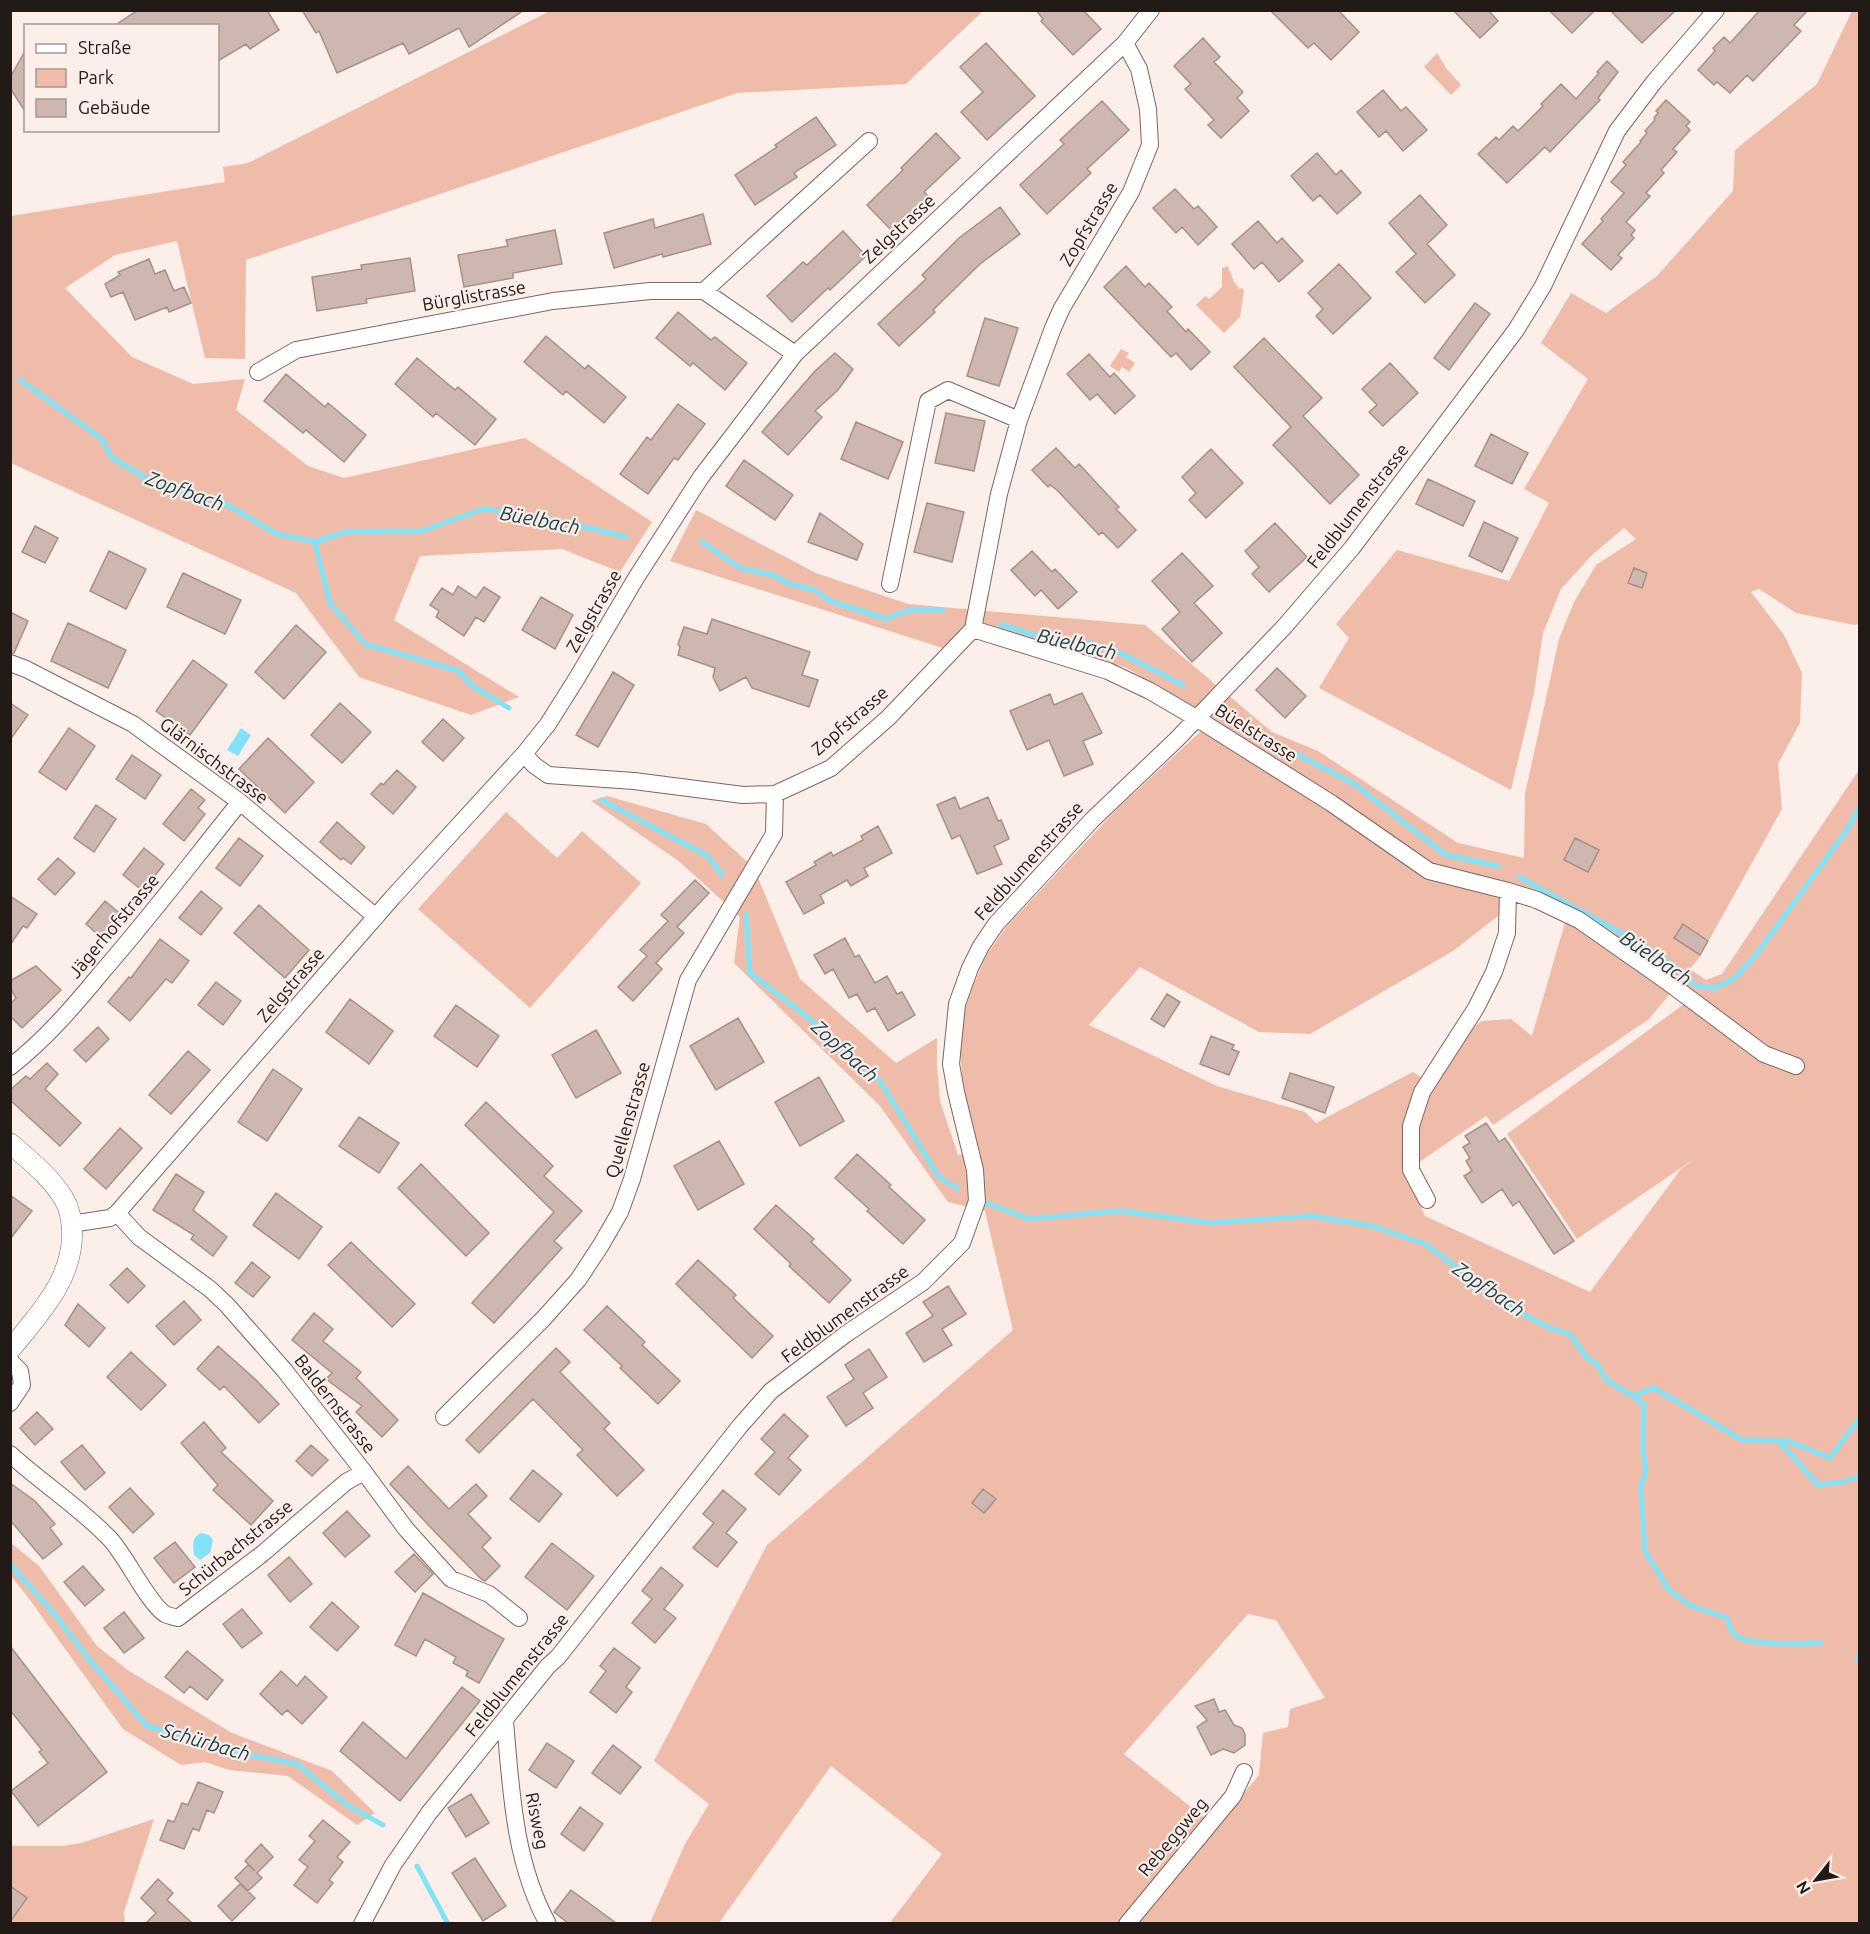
<svg xmlns="http://www.w3.org/2000/svg" width="1870" height="1934" font-family="Ubuntu,sans-serif">
  <style>
    .green { fill: #f0bcaa; fill-rule: evenodd }
    .water { fill: #80e3f8 }
    .lines { fill: none; stroke-linecap: round; stroke-linejoin: round }
    .stream { stroke: #80e3f8; stroke-width: 5 }
    .building { fill: #ceb7b0; stroke: #a69089; stroke-width: 1.5 }
    .minor-casing { stroke: #7b6760; stroke-width: 18 }
    .tertiary-casing { stroke: #7b6760; stroke-width: 21 }
    .minor { stroke: #fff; stroke-width: 16 }
    .tertiary { stroke: #fff; stroke-width: 20 }
    .labels { text-anchor: middle; stroke-width: 4.5; stroke-linejoin: round; paint-order: stroke }
    .street-label { font-size: 18px; fill: #221a17; stroke: #fceee9 }
    .water-label { font-size: 20px; font-style: italic; fill: #18454e; stroke: #fceee9 }
  </style>
  <rect width="100%" height="100%" fill="#fceee9"/>
  <path class="green" d="M550,11H983L906,84L737,93L246,260L245,359L205,358L177,241L115,255L65,288L132,357L193,384L245,379L236,410L308,466L344,478L525,438L652,522L620,572L562,549L420,556L394,620L519,697L471,715L359,677L296,593L11,463V216L225,182L223,167L248,163Z
    M1852,11H1859V624L1854,625L1796,613L1759,589L1751,592L1784,635L1802,673L1800,723L1778,764L1782,809L1699,958L1690,969L1706,980L1722,974L1859,770V1923H1136L1259,1775L1263,1733L1288,1727L1290,1709L1325,1698L1276,1620L1248,1614L1124,1754L1206,1819L1119,1923H890L942,1854L831,1766L719,1923H650L685,1844L709,1804L654,1761L767,1545L1013,1330L985,1211L948,1202L880,1106L734,963L740,917L680,862L591,801L607,796L706,824L754,868L800,979L896,1063L937,1038V1066L940,1101L958,1155L980,1153L963,1091L960,1048L966,1006L973,986L987,954L1007,926L1117,809L1214,719L1125,667L973,629L952,651L670,561L696,510L816,573L908,604L1145,625L1272,732L1318,751L1458,843L1524,858L1525,794L1559,639L1574,602L1596,565L1636,539L1624,528L1592,555L1561,589L1543,633L1534,693L1511,790L1319,688L1349,638L1336,624L1397,550L1509,581L1549,503L1524,489L1588,379L1541,343L1571,293L1606,313L1657,276L1733,191L1735,150L1817,84ZM1516,902L1566,919L1532,1036L1511,1019L1482,1021L1468,1031L1434,1086L1413,1072L1316,1123L1305,1112L1217,1086L1089,1025L1140,967L1259,1032L1310,1034L1453,951ZM1678,984L1695,996L1507,1134L1577,1239L1694,1159L1681,1169L1590,1292L1425,1216L1405,1172L1486,1116L1493,1125L1649,1019Z
    M1437,53L1446,68L1461,85L1451,95L1424,67Z
    M1228,266L1234,282L1240,289L1242,288L1244,290L1240,317L1224,333L1196,305L1205,296L1209,299L1222,287V268Z
    M1121,349L1129,353L1126,357L1135,363L1129,372L1122,367L1119,372L1110,366Z
    M506,812L557,858L582,831L641,883L530,1008L418,909Z
    M11,1543L39,1566L97,1646L129,1671L232,1733L332,1771L375,1813L357,1825L288,1776L229,1770L205,1762L181,1765L123,1729L27,1596L11,1576Z
    M154,1819L124,1912L125,1923H11L10,1846H63L81,1843Z"/>
  <path class="water" d="M241,728L251,735L238,756L227,750Z
    M202,1533L209,1535L213,1540L210,1553L200,1560L194,1555C193,1545 191,1537 202,1533Z"/>
  <g class="lines">
    <path class="stream" d="M20,380L102,439L111,457L152,482L224,503L277,534L315,542L330,603L365,644L459,671L471,685L509,708
      M315,542L346,532L422,531L484,509L550,519L626,537
      M702,542L740,568L772,575L790,584L814,590L830,601L886,619L910,610H943
      M1001,625L1069,645L1090,643L1122,654L1183,685
      M1226,711L1263,737L1353,783L1446,855L1498,866
      M601,800L708,856L722,875
      M1519,877L1636,941L1677,968L1696,986L1715,988L1735,978L1757,954L1847,830L1860,807
      M746,914L750,973L810,1019L880,1081L939,1177L958,1189
      M986,1203L1029,1219L1121,1211L1210,1223L1312,1216L1372,1226L1425,1244L1516,1311L1550,1328L1571,1335L1587,1358L1597,1364L1606,1380L1633,1396L1644,1405L1643,1448L1646,1470L1641,1487L1645,1551L1669,1590L1691,1606L1727,1618C1729,1623 1730,1631 1735,1635C1748,1646 1803,1644 1821,1643
      M1633,1396L1654,1388L1742,1440L1788,1441L1830,1458L1860,1418
      M1779,1441L1818,1485L1842,1482L1860,1476
      M10,1564L57,1617L88,1658L147,1726L168,1732L202,1738L238,1753L297,1764L347,1805L383,1825
      M1857,1658L1860,1660
      M417,1866L448,1924"/>
  </g>
  <path class="building" d="M138,10H267L279,30L250,49L246,44L218,61V26H114Z
    M302,10H524L469,47L459,28L409,54L403,43L337,73L319,31L316,33Z
    M1036,10H1083L1101,29L1073,55L1041,21L1043,19Z
    M1270,10H1338L1359,32L1331,60L1314,43L1308,48Z
    M1453,10H1488L1498,21L1480,38Z
    M1549,10H1595L1572,33Z
    M1610,10H1676L1642,43Z
    M1760,10H1808L1794,25L1801,31L1753,81L1747,75L1730,93L1717,82L1714,85L1698,70L1715,51L1713,48L1724,37L1730,43Z
    M1203,38L1220,57L1214,62L1243,92L1237,98L1249,111L1221,138L1208,125L1214,120L1185,89L1191,84L1174,66Z
    M986,43L1035,96L987,140L961,112L983,92L960,67Z
    M26,49V113L10,88V78Z
    M1607,61L1618,72L1598,98L1600,100L1550,152L1545,147L1507,183L1478,154L1496,137L1499,140L1513,126L1518,131L1543,106L1541,104L1561,84L1576,99L1599,73L1597,72Z
    M1383,90L1401,111L1406,107L1427,130L1403,151L1386,131L1379,137L1357,112Z
    M1666,100L1690,122L1686,126L1690,130L1673,149L1677,152L1661,170L1664,173L1646,193L1650,196L1626,222L1635,230L1631,235L1634,238L1618,255L1622,258L1611,270L1582,244L1603,221L1601,219L1624,193L1611,182L1626,165L1623,162L1641,142L1640,141L1647,133L1645,131L1655,120L1654,118L1658,113L1656,111Z
    M1102,101L1129,130L1087,169L1091,173L1047,214L1020,185L1064,144L1060,140Z
    M816,117L836,145L794,173L797,177L755,205L735,175L777,147L775,145Z
    M936,133L960,158L924,192L928,196L892,231L867,205L903,170L901,168Z
    M1317,153L1336,175L1341,170L1361,193L1337,214L1320,195L1313,201L1291,176Z
    M1175,189L1194,209L1198,206L1217,227L1198,245L1182,227L1176,233L1153,208Z
    M1420,195L1447,225L1427,244L1455,275L1425,303L1396,272L1416,254L1389,223Z
    M1000,207L1020,234L980,264L933,310L935,312L899,346L878,324L926,279L922,275L959,238Z
    M703,214L711,244L663,257L662,254L614,268L604,233L653,219L655,228Z
    M1258,221L1277,243L1282,238L1303,261L1279,282L1262,262L1254,269L1232,244Z
    M555,230L562,264L513,273V278L464,287L458,255L508,246L506,240Z
    M843,231L866,256L830,290L828,288L792,322L767,296L803,262L807,265Z
    M410,258L415,291L366,299L367,303L317,311L312,277L362,269L361,265Z
    M149,259L155,274L165,270L174,291L184,287L191,303L169,312L167,307L135,320L123,292L111,297L105,284L120,275L118,272Z
    M1339,264L1371,298L1333,334L1316,316L1323,309L1308,293Z
    M1126,266L1145,287L1149,283L1172,307L1167,311L1186,332L1188,329L1210,352L1191,370L1176,353L1171,357L1104,287Z
    M1475,303L1490,314L1449,370L1434,358Z
    M678,312L711,340L715,337L747,363L725,390L693,363L690,366L656,338Z
    M985,318L1018,328L999,386L967,376Z
    M546,336L585,369L588,365L626,397L604,423L566,391L563,395L524,362Z
    M1264,338L1322,398L1303,416L1359,475L1330,504L1273,445L1291,427L1234,367Z
    M835,353L853,369L838,390L815,411L822,417L788,455L762,432L815,371Z
    M1089,354L1110,377L1114,373L1135,396L1115,414L1097,394L1090,400L1067,374Z
    M417,358L455,390L458,387L496,419L475,445L436,413L433,417L395,384Z
    M1390,363L1418,393L1383,426L1369,412L1377,405L1362,389Z
    M286,374L325,407L328,403L366,435L344,462L306,430L303,433L264,401Z
    M678,404L705,424L678,460L674,458L648,494L620,474L647,437L651,440Z
    M946,413L985,421L974,471L935,463Z
    M856,422L903,442L888,479L841,459Z
    M1491,434L1528,453L1512,484L1475,466Z
    M1056,448L1075,468L1079,464L1119,507L1116,509L1136,530L1118,548L1102,532L1099,535L1057,490L1050,485L1048,487L1032,470Z
    M1211,449L1243,483L1206,518L1189,500L1196,493L1182,477Z
    M744,460L793,495L775,520L726,486Z
    M1428,479L1475,501L1463,526L1416,504Z
    M927,503L964,512L952,562L914,552Z
    M820,513L863,544L857,560L808,542Z
    M1484,522L1518,538L1502,572L1469,556Z
    M1275,523L1307,557L1269,592L1252,574L1259,567L1245,551Z
    M35,526L58,538L45,563L22,552Z
    M109,551L146,569L126,609L90,591Z
    M1032,551L1052,572L1055,569L1077,592L1058,609L1041,590L1035,596L1011,570Z
    M1182,553L1213,586L1194,603L1222,633L1192,662L1162,629L1180,612L1152,581Z
    M1634,568L1647,573L1642,588L1628,583Z
    M183,573L241,600L225,634L167,607Z
    M458,586L476,598L484,587L500,597L484,622L476,617L464,636L436,617L439,611L430,605L442,588L453,595Z
    M541,597L573,615L555,649L522,630Z
    M10,612L28,621L14,653H10Z
    M712,619L810,652L802,675L818,680L809,707L752,688L746,677L720,691L713,677L715,668L678,655L680,647L678,644L684,627L707,634Z
    M68,623L126,650L108,688L51,661Z
    M296,625L326,652L284,699L255,672Z
    M193,660L227,685L190,735L156,711Z
    M1277,668L1306,696L1285,718L1256,690Z
    M613,672L634,685L598,747L576,735Z
    M1082,693L1102,733L1083,741L1093,764L1064,776L1049,740L1027,750L1010,711L1050,694L1054,705Z
    M10,703L28,715L10,740Z
    M340,703L371,732L342,763L311,735Z
    M443,719L464,738L443,761L422,742Z
    M69,728L95,746L66,790L39,772Z
    M268,738L314,782L285,813L239,769Z
    M132,755L161,775L145,799L116,779Z
    M397,770L416,787L393,814L371,794L381,783L383,785Z
    M191,789L205,800L198,808L205,814L184,841L163,824Z
    M955,797L960,809L988,797L998,821L1001,820L1009,839L994,846L1002,864L977,874L960,835L952,839L937,805Z
    M96,805L116,819L94,852L74,838Z
    M337,822L365,847L351,864L343,858L341,860L320,842Z
    M878,826L892,853L864,868L868,876L851,886L847,880L820,895L824,903L804,914L786,882L816,865L814,862L831,852L833,856L863,840L861,836Z
    M239,838L263,856L240,886L216,868Z
    M1575,838L1599,850L1588,872L1564,860Z
    M144,848L164,864L143,891L123,875Z
    M58,858L75,873L55,895L38,879Z
    M695,880L709,893L677,927L684,933L656,963L662,969L633,1001L618,987L647,956L640,950L668,921L661,915Z
    M201,891L222,908L201,935L179,918Z
    M10,896L37,914L27,928L23,926L10,945Z
    M105,901L123,916L104,940L86,924Z
    M259,905L309,950L285,978L234,933Z
    M1683,924L1708,941L1700,955L1674,938Z
    M845,938L855,957L859,955L875,983L887,976L897,994L902,992L915,1015L888,1031L875,1008L867,1012L857,994L849,998L833,969L825,974L814,955Z
    M160,939L189,961L172,983L166,979L130,1021L108,1002L129,977L131,978Z
    M36,966L61,990L22,1028L10,1016V1004L16,998L10,988V981Z
    M216,982L241,1001L223,1025L198,1005Z
    M1167,994L1180,1002L1164,1027L1151,1019Z
    M350,999L393,1031L369,1064L326,1032Z
    M456,1005L499,1036L477,1067L434,1036Z
    M738,1018L764,1062L716,1090L690,1046Z
    M98,1027L109,1039L86,1062L74,1050Z
    M596,1030L621,1073L576,1098L552,1055Z
    M1211,1036L1234,1045L1232,1049L1239,1052L1229,1075L1200,1064Z
    M188,1051L210,1070L171,1114L149,1095Z
    M47,1063L58,1074L45,1089L81,1123L60,1146L10,1100V1090L26,1076L30,1079Z
    M273,1069L302,1089L267,1141L238,1122Z
    M1290,1073L1334,1087L1325,1113L1282,1098Z
    M819,1077L844,1121L800,1146L775,1102Z
    M486,1102L553,1166L544,1176L582,1211L554,1241L562,1248L494,1323L472,1303L554,1212L465,1125Z
    M359,1117L399,1143L379,1173L339,1146Z
    M1486,1123L1499,1142L1505,1138L1574,1241L1554,1254L1519,1201L1513,1206L1502,1189L1482,1203L1464,1176L1472,1171L1466,1161L1470,1158L1463,1147L1470,1143L1465,1136Z
    M120,1128L142,1148L106,1189L84,1169Z
    M719,1141L744,1184L698,1210L674,1166Z
    M857,1154L891,1185L889,1187L925,1220L903,1244L867,1211L869,1209L835,1178Z
    M421,1164L489,1233L466,1256L398,1188Z
    M176,1174L204,1192L193,1210L227,1237L213,1256L191,1239L194,1235L153,1210Z
    M276,1193L322,1227L299,1259L253,1225Z
    M10,1195L32,1211L10,1239Z
    M776,1205L814,1239L811,1242L851,1280L829,1303L789,1266L791,1264L754,1229Z
    M351,1242L415,1304L392,1327L328,1265Z
    M698,1260L736,1295L733,1298L773,1336L752,1358L676,1284Z
    M252,1262L270,1277L253,1297L235,1283Z
    M127,1268L145,1286L128,1303L110,1285Z
    M948,1286L966,1314L942,1329L952,1345L924,1362L906,1333L933,1316L923,1302Z
    M184,1301L201,1320L174,1345L156,1326Z
    M78,1304L105,1328L89,1347L65,1325Z
    M607,1306L645,1342L642,1345L680,1381L658,1404L620,1368L622,1366L584,1330Z
    M314,1313L333,1329L323,1341L361,1372L356,1378L398,1420L382,1437L356,1412L362,1406L326,1379L332,1373L292,1340Z
    M218,1346L257,1381L279,1404L259,1423L224,1386L220,1390L197,1369Z
    M556,1348L570,1362L560,1372L610,1423L604,1429L644,1470L617,1496L577,1455L583,1450L533,1399L479,1453L466,1440Z
    M869,1349L887,1377L863,1393L873,1408L846,1426L827,1397L854,1379L845,1365Z
    M131,1352L166,1385L141,1410L107,1377Z
    M37,1412L53,1429L35,1445L20,1428Z
    M784,1414L808,1436L788,1458L801,1470L779,1495L755,1474L775,1452L761,1439Z
    M204,1422L226,1448L221,1452L273,1501L251,1525L213,1490L218,1485L181,1443Z
    M82,1445L105,1473L85,1490L61,1462Z
    M311,1445L328,1460L312,1476L296,1461Z
    M408,1466L449,1509L476,1484L487,1496L468,1514L491,1538L482,1547L500,1566L485,1581L481,1579L435,1532L390,1484Z
    M533,1470L562,1494L539,1522L510,1499Z
    M10,1483L35,1501L55,1524L50,1528L62,1544L43,1559L10,1520Z
    M130,1488L154,1514L133,1533L109,1507Z
    M983,1489L996,1499L984,1513L972,1503Z
    M723,1490L746,1509L726,1533L737,1542L717,1567L693,1548L714,1523L703,1514Z
    M347,1511L370,1536L345,1557L323,1533Z
    M175,1542L195,1567L174,1583L154,1558Z
    M552,1543L594,1576L567,1610L525,1577Z
    M414,1554L433,1574L415,1592L395,1572Z
    M289,1557L312,1584L290,1602L268,1575Z
    M83,1566L104,1590L85,1606L64,1582Z
    M661,1567L683,1585L664,1609L676,1618L655,1643L632,1623L652,1599L642,1591Z
    M423,1593L504,1639L479,1683L466,1676L468,1671L453,1663L456,1657L425,1639L416,1656L395,1645Z
    M332,1602L359,1627L337,1651L310,1627Z
    M242,1609L262,1633L242,1648L223,1624Z
    M124,1612L144,1638L124,1653L104,1628Z
    M10,1646L107,1772L38,1826L11,1791L48,1763L39,1752L42,1750L10,1710Z
    M614,1648L640,1668L626,1687L632,1692L616,1713L590,1692L606,1671L600,1666Z
    M187,1651L223,1680L207,1700L190,1686L184,1693L165,1677Z
    M281,1671L297,1686L305,1676L327,1697L302,1724L287,1710L282,1715L260,1694Z
    M462,1687L480,1701L400,1801L340,1751L363,1722L406,1759Z
    M1214,1699L1219,1712L1225,1710L1234,1725L1242,1728L1245,1734V1745L1234,1753L1223,1749L1211,1755L1197,1727L1207,1720L1195,1706Z
    M547,1743L574,1761L556,1788L529,1770Z
    M613,1745L641,1767L620,1794L592,1773Z
    M198,1782L223,1792L214,1813L207,1810L199,1831L193,1828L184,1849L160,1840L168,1820L174,1822L182,1803L188,1805Z
    M471,1794L489,1823L466,1837L448,1808Z
    M580,1807L603,1824L584,1851L561,1834Z
    M323,1820L350,1842L337,1857L343,1862L329,1880L333,1883L317,1903L294,1885L308,1867L299,1860L315,1841L309,1836Z
    M261,1844L273,1857L257,1873L262,1878L248,1891L235,1878L248,1865L255,1871L245,1861Z
    M475,1858L506,1906L483,1921L452,1873Z
    M158,1879L173,1893L167,1900L192,1923H146L156,1913L141,1898Z
    M240,1884L255,1898L232,1921L218,1906Z
    M10,1886L27,1898L10,1922Z
    M571,1890L616,1923H568L554,1912Z"/>
  <g class="lines">
    <defs>
      <path id="minor" d="M704,291L795,354
        M258,372L296,350L553,301L650,291H704L869,141
        M890,584L928,401L948,390L1019,420
        M973,629L1108,671L1150,691L1196,718L1331,803L1429,871L1508,891L1537,900L1579,920L1669,983L1764,1054L1796,1066
        M10,663L26,669L133,724L240,802L376,917
        M524,754L534,765L548,775L634,781L743,795L775,794L831,768L888,718L973,629L999,494L1019,420L1053,328L1062,308L1131,192L1150,145L1148,109L1139,69L1125,43
        M10,1067C45,1040 74,1006 102,972C150,917 194,859 240,802
        M1427,1200L1411,1170V1126L1422,1092L1476,1008L1494,972L1507,933L1508,891
        M117,1213L139,1237L210,1289L227,1305L285,1371L364,1472L406,1529L451,1579L489,1594L519,1618
        M71,1224L110,1218L117,1213L393,897L524,754L548,724L577,678L636,578L701,477L795,354L1125,43L1151,10
        M10,1361L20,1371L22,1385L10,1403
        M444,1417L544,1318L578,1280L601,1245L620,1212L632,1179L688,980L774,834L775,794
        M10,1454C43,1484 81,1508 111,1540C127,1558 149,1604 165,1614C169,1616 174,1617 178,1618L262,1554L346,1482L364,1472
        M505,1721C511,1790 514,1862 548,1924
        M362,1924L393,1865L429,1813L548,1666L558,1657L740,1426L771,1391L846,1334L923,1282L962,1243L977,1201L975,1170L956,1092L951,1064L957,1004L970,968L981,946L996,924L1092,820L1177,739L1285,626L1352,548L1516,330L1543,286L1617,131L1654,82L1716,10
        M1127,1924L1233,1796L1244,1772"/>
      <path id="tertiary" d="M10,1143C29,1160 51,1177 64,1199C70,1209 71,1219 72,1230C74,1279 39,1314 10,1350"/>
    </defs>
    <use href="#minor" class="minor-casing"/>
    <use href="#tertiary" class="tertiary-casing"/>
    <use href="#minor" class="minor"/>
    <use href="#tertiary" class="tertiary"/>
  </g>
  <g class="labels">
    <g class="street-label">
      <text transform="translate(1089 224) rotate(-59)" y="6">Zopfstrasse</text>
      <text transform="translate(899 229) rotate(-43)" y="6">Zelgstrasse</text>
      <text transform="translate(474 296) rotate(-10)" y="6">Bürglistrasse</text>
      <text transform="translate(1358 506) rotate(-52)" y="6">Feldblumenstrasse</text>
      <text transform="translate(594 611) rotate(-60)" y="6">Zelgstrasse</text>
      <text transform="translate(850 721) rotate(-41)" y="6">Zopfstrasse</text>
      <text transform="translate(1256 733) rotate(32)" y="6">Büelstrasse</text>
      <text transform="translate(214 761) rotate(37)" y="6">Glärnischstrasse</text>
      <text transform="translate(1029 861) rotate(-48)" y="6">Feldblumenstrasse</text>
      <text transform="translate(114 926) rotate(-50)" y="6">Jägerhofstrasse</text>
      <text transform="translate(291 985) rotate(-49)" y="6">Zelgstrasse</text>
      <text transform="translate(628 1120) rotate(-74)" y="6">Quellenstrasse</text>
      <text transform="translate(845 1314) rotate(-36)" y="6">Feldblumenstrasse</text>
      <text transform="translate(335 1404) rotate(52)" y="6">Baldernstrasse</text>
      <text transform="translate(236 1548) rotate(-39)" y="6">Schürbachstrasse</text>
      <text transform="translate(517 1675) rotate(-51)" y="6">Feldblumenstrasse</text>
      <text transform="translate(537 1821) rotate(79)" y="6">Risweg</text>
      <text transform="translate(1173 1837) rotate(-50)" y="6">Rebeggweg</text>
    </g>
    <g class="water-label">
      <text transform="translate(185 491) rotate(20)" y="7">Zopfbach</text>
      <text transform="translate(540 520) rotate(11)" y="7">Büelbach</text>
      <text transform="translate(1077 644) rotate(13)" y="7">Büelbach</text>
      <text transform="translate(1656 958) rotate(34)" y="7">Büelbach</text>
      <text transform="translate(845 1051) rotate(42)" y="7">Zopfbach</text>
      <text transform="translate(1489 1289) rotate(34)" y="7">Zopfbach</text>
      <text transform="translate(206 1742) rotate(16)" y="7">Schürbach</text>
    </g>
  </g>
  <rect width="1870" height="1934" fill="none" stroke="#221a17" stroke-width="24"/>
  <rect x="24" y="24" width="195" height="108" fill="#fceee9" stroke="#a59995" stroke-width="1.5"/>
  <rect x="36" y="44" width="30" height="9" fill="#ffffff" stroke="#a59995" stroke-width="1.5"/>
  <text x="78" y="54" font-size="18" fill="#221a17">Straße</text>
  <rect x="36" y="69" width="30" height="18" fill="#f0bcaa" stroke="#a59995" stroke-width="1.5"/>
  <text x="78" y="84" font-size="18" fill="#221a17">Park</text>
  <rect x="36" y="99" width="30" height="18" fill="#ceb7b0" stroke="#a59995" stroke-width="1.5"/>
  <text x="78" y="114" font-size="18" fill="#221a17">Gebäude</text>
  <g transform="translate(1816 1880) rotate(239)" stroke="#fceee9" stroke-width="4.5" paint-order="stroke">
  <path d="M0-4.5L10 22L0 15L-10 22Z" fill="#221a17"/>
  <text y="-9" font-size="16" font-weight="bold" text-anchor="middle" fill="#221a17">N</text>
  </g>
</svg>
